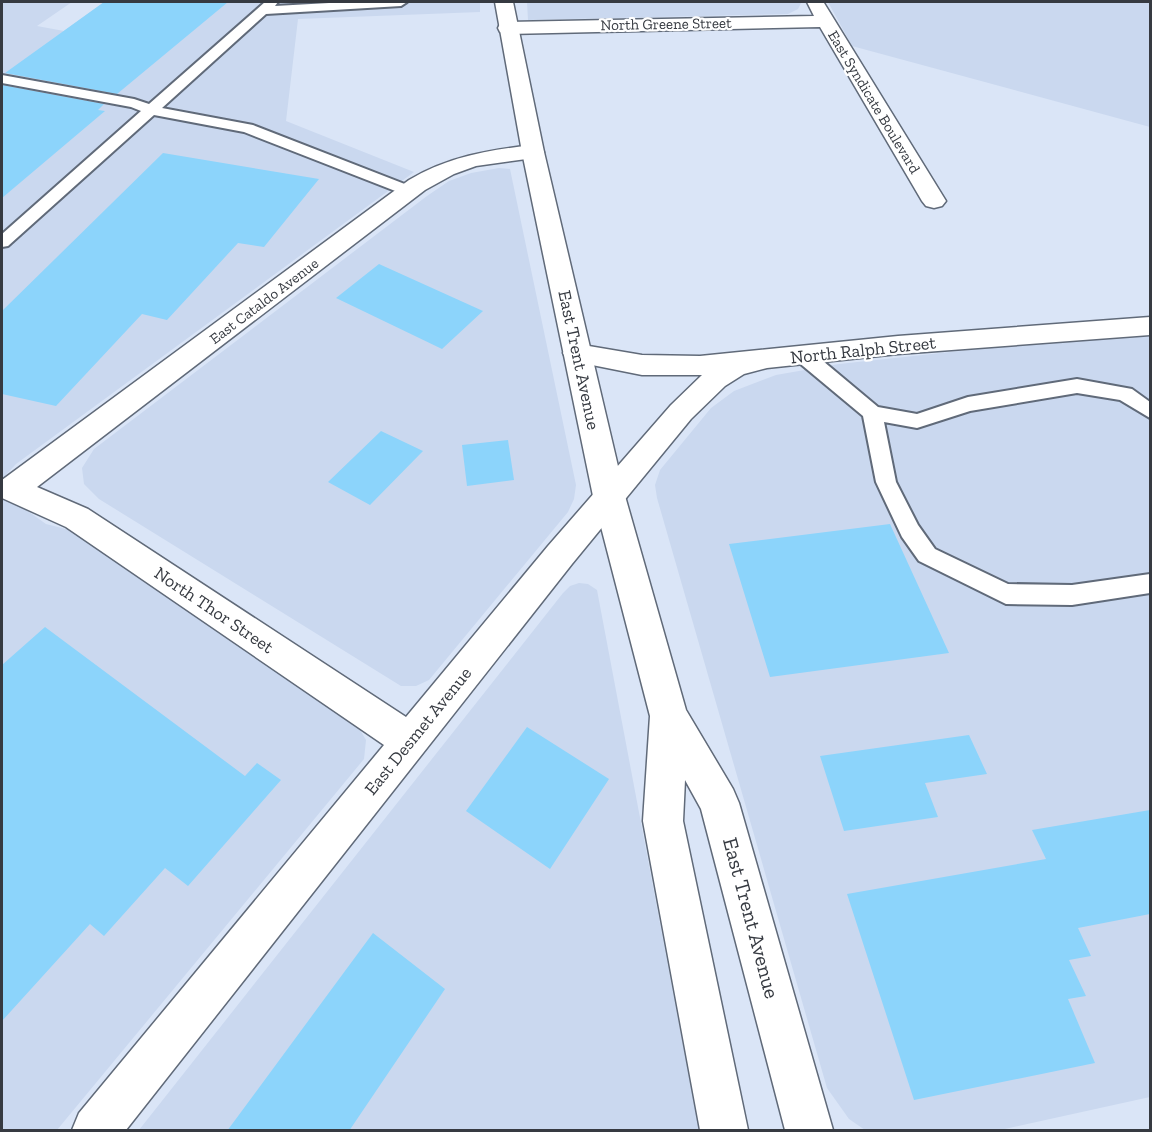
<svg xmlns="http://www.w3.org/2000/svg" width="1152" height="1132" font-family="'Zilla Slab',serif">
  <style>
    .built { fill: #cad8ef }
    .building { fill: #8cd4fb }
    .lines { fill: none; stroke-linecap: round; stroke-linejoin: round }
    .service-casing { stroke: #606a79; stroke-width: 4 }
    .minor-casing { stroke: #606a79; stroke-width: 3 }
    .primary-casing { stroke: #606a79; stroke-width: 3 }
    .service { fill: #fff; fill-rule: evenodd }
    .minor { fill: #fff; fill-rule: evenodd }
    .primary { fill: #fff; fill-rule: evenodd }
    .labels { text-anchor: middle; stroke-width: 4.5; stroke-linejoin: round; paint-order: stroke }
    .far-street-label { font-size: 15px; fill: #363a41; stroke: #fff }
    .street-label { font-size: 18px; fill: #363a41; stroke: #fff }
    .near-street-label { font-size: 21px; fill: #363a41; stroke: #fff }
  </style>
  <rect width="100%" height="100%" fill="#dae5f7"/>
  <path class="built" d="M2,2H72L37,26L64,31L104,2H480V12L298,19L286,121L414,172L16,464L4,477L2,489L12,500L46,524L74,531L353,718L366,740L364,759L57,1130H2Z
    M527,2H800L801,3L798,9L788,14L528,20Z
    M828,2H1150V127L852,46Z
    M499,168L510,169L576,485L574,499L568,512L429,680L416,686H401L99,499L84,484L82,468L94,449L427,196L449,181L471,173Z
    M1150,336V1097L1000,1130H865L849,1119L827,1088L657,498L655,485L660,470L711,408L734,391L776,375L839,364L1054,341Z
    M579,583L588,584L597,590L699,1130H139L563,593L570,586Z"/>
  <path class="building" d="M104,2H228L117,94L5,73Z
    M2,85L104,104L98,110L105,111L2,198Z
    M163,153L319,179L264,247L238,243L167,320L142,314L56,406L2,394V311Z
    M379,264L483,311L442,349L336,298Z
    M381,431L423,451L370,505L328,482Z
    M508,440L514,480L467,486L462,445Z
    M890,524L949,653L770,677L729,544Z
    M45,627L245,776L257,763L281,780L188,886L165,868L104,936L90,924L2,1021V665Z
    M527,727L609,779L550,869L466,811Z
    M969,735L987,774L925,783L938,817L844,831L820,756Z
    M1150,810V914L1078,928L1091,956L1069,960L1086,996L1068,999L1095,1063L914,1100L847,894L1046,859L1032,830Z
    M373,933L445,989L349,1131H227Z"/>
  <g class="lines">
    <defs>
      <path id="service" d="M265,2H278L275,6L347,2H407L401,6L266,14L162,108L253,125L415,188L417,191L415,194H403L244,132L154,115L8,246L2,247V234L141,111L131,107L2,83V75L134,99L149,104Z
        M804,350L811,351L878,407L917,414L968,397L1077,379L1132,389L1150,402V418L1120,400L1077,393L970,411L917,428L884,422L896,482L918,525L935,549L1008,584L1072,585L1150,574V593L1072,605L1006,604L919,561L902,537L876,482L863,416L797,361L795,356L797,351Z"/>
      <path id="minor" d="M807,2L824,3L946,201L942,206L934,208L926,206L922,201L820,27L507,34L500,32L498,28L500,24L507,22L814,16Z
        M533,145L541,147L544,152L541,157L476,166L454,174L425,190L37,487L88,509L406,717L548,546L671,405L702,375H642L567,360L563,353L567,346L577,344L642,355L700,356L898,336L1150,317V335L898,354L767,368L744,374L725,386L691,419L572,564L126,1130H72L79,1113L384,745L66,527L2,498V480L409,180C448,157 488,150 533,145Z"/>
      <path id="primary" d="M495,2H513L544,152L625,496L686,710L733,789L739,803L833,1130H785L701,809L685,780L683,821L748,1130H700L643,821L650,716L593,496L522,152Z"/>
    </defs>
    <use href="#service" class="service-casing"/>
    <use href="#minor" class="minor-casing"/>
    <use href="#primary" class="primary-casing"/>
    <use href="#service" class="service"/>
    <use href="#minor" class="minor"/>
    <use href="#primary" class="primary"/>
  </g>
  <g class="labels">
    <g class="far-street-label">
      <text transform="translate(666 24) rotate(-1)" y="5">North Greene Street</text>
      <text transform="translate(874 102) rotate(59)" y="5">East Syndicate Boulevard</text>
      <text transform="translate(264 301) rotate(-37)" y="5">East Cataldo Avenue</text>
    </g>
    <g class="street-label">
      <text transform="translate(863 350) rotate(-6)" y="6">North Ralph Street</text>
      <text transform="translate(579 360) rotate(78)" y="6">East Trent Avenue</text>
      <text transform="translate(214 610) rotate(34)" y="6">North Thor Street</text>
      <text transform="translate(418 731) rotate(-51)" y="6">East Desmet Avenue</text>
    </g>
    <g class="near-street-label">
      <text transform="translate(751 918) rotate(75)" y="7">East Trent Avenue</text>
    </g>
  </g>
  <rect width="1152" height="1132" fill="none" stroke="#363a41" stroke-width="6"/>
</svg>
